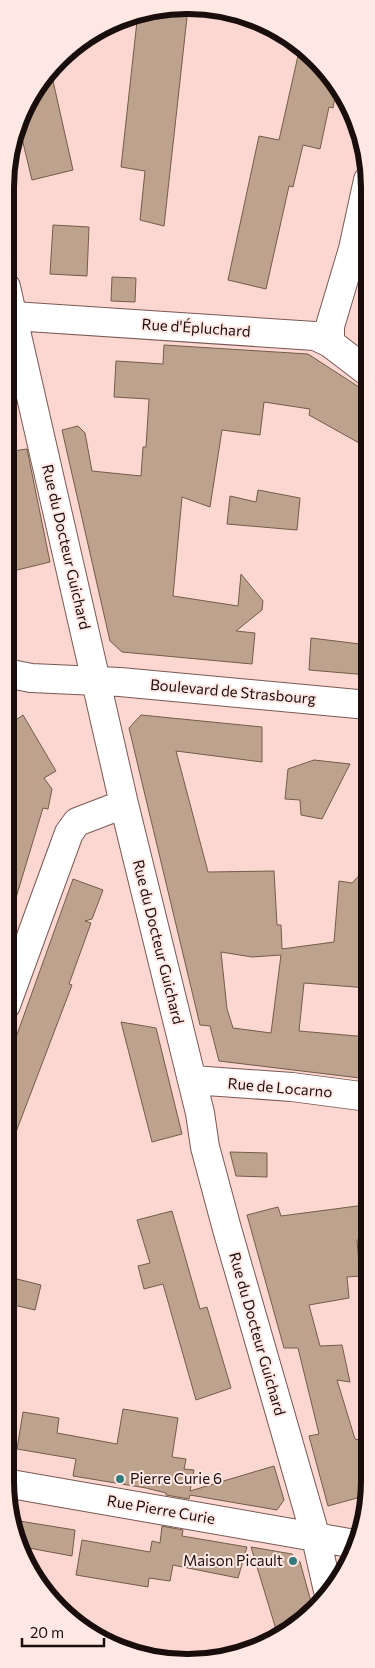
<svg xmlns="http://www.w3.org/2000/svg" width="375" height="1668" font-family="Commissioner,sans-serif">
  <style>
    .building { fill: #bda38e; stroke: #735c48; fill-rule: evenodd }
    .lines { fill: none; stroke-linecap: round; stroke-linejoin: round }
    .minor-casing { stroke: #795954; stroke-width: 30 }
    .tertiary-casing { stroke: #795954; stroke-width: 30 }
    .path { stroke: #aa8d89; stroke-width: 3; stroke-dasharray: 2.5 2.5; stroke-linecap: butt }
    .minor { stroke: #fff; stroke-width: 28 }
    .tertiary { stroke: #fff; stroke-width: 28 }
    .poi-dot { fill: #327b7f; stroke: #ffe8e4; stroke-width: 2 }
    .labels { text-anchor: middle; stroke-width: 4; stroke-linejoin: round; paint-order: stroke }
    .street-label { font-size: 15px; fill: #1a0e0c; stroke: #ffe8e4 }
    .poi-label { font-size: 15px; fill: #1a0e0c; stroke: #ffe8e4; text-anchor: start }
    .rim { fill: none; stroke: #1a0e0c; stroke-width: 6 }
  </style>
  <rect width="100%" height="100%" fill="#fcd6d1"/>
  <path class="building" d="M188,8L164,226L140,220L145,171L121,167L138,12Z
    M300,47L317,59L337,86L333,108L329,107L320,149L303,145L293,187L289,186L266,289L228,280L259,136L279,140Z
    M51,72L73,170L32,180L19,126L30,96Z
    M53,225L89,227L87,276L50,274Z
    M112,277L136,278L135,302L111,301Z
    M164,345L308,354L368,393V448L309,415L310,409L264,402L260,435L222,430L210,507L182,497L173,596L238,606L241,574L263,601L262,610L236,631L255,633L252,664L122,652L110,641L62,430L78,426L85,433L92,471L141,476L143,447H146L149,399L114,397L116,361L163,364Z
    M27,449L50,562L9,572L6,556V452Z
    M258,490L300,498L297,530L227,524L230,496L256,502Z
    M311,638L368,645V675L309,670Z
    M23,715L56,771L44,778L52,789L48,809L43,808L12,911L6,910V814L16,773L6,756V727Z
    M141,715L262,727V762L176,751L208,872L274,871L277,925H281L282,949L334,942L339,881L352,883L368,866V988L304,983L299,1031L368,1037V1079L219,1061L210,1026L200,1025L129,728ZM221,952L252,957L281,955L271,1033L233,1028L227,1009Z
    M314,760L350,764L322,819L301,815L300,800L285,799L288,769Z
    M73,879L103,890L92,919L85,921L91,923L69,984L72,985L8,1153L5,1152L6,1065Z
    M121,1022L156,1028L182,1134L152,1142Z
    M230,1152L267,1153V1177L236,1176Z
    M365,1205L368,1239L357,1240L360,1276L347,1277L349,1298L309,1305L320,1346L342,1345L350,1382L337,1380L355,1439L368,1442V1470L363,1472L368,1495L328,1506L309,1436L319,1434L298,1348H284L247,1215L278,1207L281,1216Z
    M172,1211L200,1309L207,1307L231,1388L196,1400L163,1284L144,1289L138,1266L150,1263L137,1220Z
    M5,1276L41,1285L35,1310L5,1303Z
    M123,1409L178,1418L172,1457L186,1459L184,1469L194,1470L190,1491L274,1466L284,1500L277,1510L190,1495L189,1499L166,1495V1493L146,1488L73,1476L76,1459L17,1449L23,1412L59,1418L57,1433L117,1444Z
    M13,1520L75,1530L72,1556L18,1546Z
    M162,1526L183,1530L182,1536L247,1547L238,1578L173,1565L170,1581L149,1578L148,1587L76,1575L82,1540L150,1552L152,1541L160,1543Z
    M251,1547L292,1554L300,1562L313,1609L299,1625L278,1636Z"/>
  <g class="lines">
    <defs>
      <path id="minor" d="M6,287L124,804L200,1113L205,1147L227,1229L316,1538L328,1591
        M13,316L315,336L330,343L368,372
        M330,343V326L353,249L368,180
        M6,1005L69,833L77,822L124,804
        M192,1080L292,1087L368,1097
        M5,1483L355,1544"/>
      <path id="tertiary" d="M6,673L31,678L120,682L368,705"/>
    </defs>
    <use href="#minor" class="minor-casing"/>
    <use href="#tertiary" class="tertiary-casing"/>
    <path class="path" d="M6,907L13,909"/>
    <use href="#minor" class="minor"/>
    <use href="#tertiary" class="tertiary"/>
  </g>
  <g class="poi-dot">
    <circle cx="120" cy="1479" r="5"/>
    <circle cx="293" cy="1561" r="5"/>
  </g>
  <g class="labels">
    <g class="street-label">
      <text transform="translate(196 328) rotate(4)" y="5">Rue d'Épluchard</text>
      <text transform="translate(66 547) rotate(77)" y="5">Rue du Docteur Guichard</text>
      <text transform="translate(233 692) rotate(5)" y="5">Boulevard de Strasbourg</text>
      <text transform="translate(158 942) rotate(76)" y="5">Rue du Docteur Guichard</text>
      <text transform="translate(280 1088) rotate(5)" y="5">Rue de Locarno</text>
      <text transform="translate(257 1334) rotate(74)" y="5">Rue du Docteur Guichard</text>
      <text transform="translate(161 1510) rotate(10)" y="5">Rue Pierre Curie</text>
    </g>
    <g class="poi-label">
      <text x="130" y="1484">Pierre Curie 6</text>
      <text x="283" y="1566" text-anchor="end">Maison Picault</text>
    </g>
  </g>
  <path d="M0 0H375V1668H0ZM187 14H188A173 173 0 0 1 361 187V1481A173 173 0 0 1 188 1654H187A173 173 0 0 1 14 1481V187A173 173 0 0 1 187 14Z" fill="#ffe8e4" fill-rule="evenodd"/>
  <path class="rim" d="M187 14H188A173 173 0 0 1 361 187V1481A173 173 0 0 1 188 1654H187A173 173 0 0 1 14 1481V187A173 173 0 0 1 187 14Z"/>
  <path d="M22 1638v8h82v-8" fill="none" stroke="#1a0e0c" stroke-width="2.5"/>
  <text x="30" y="1638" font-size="15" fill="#1a0e0c" stroke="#ffe8e4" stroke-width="4" paint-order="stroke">20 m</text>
</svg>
